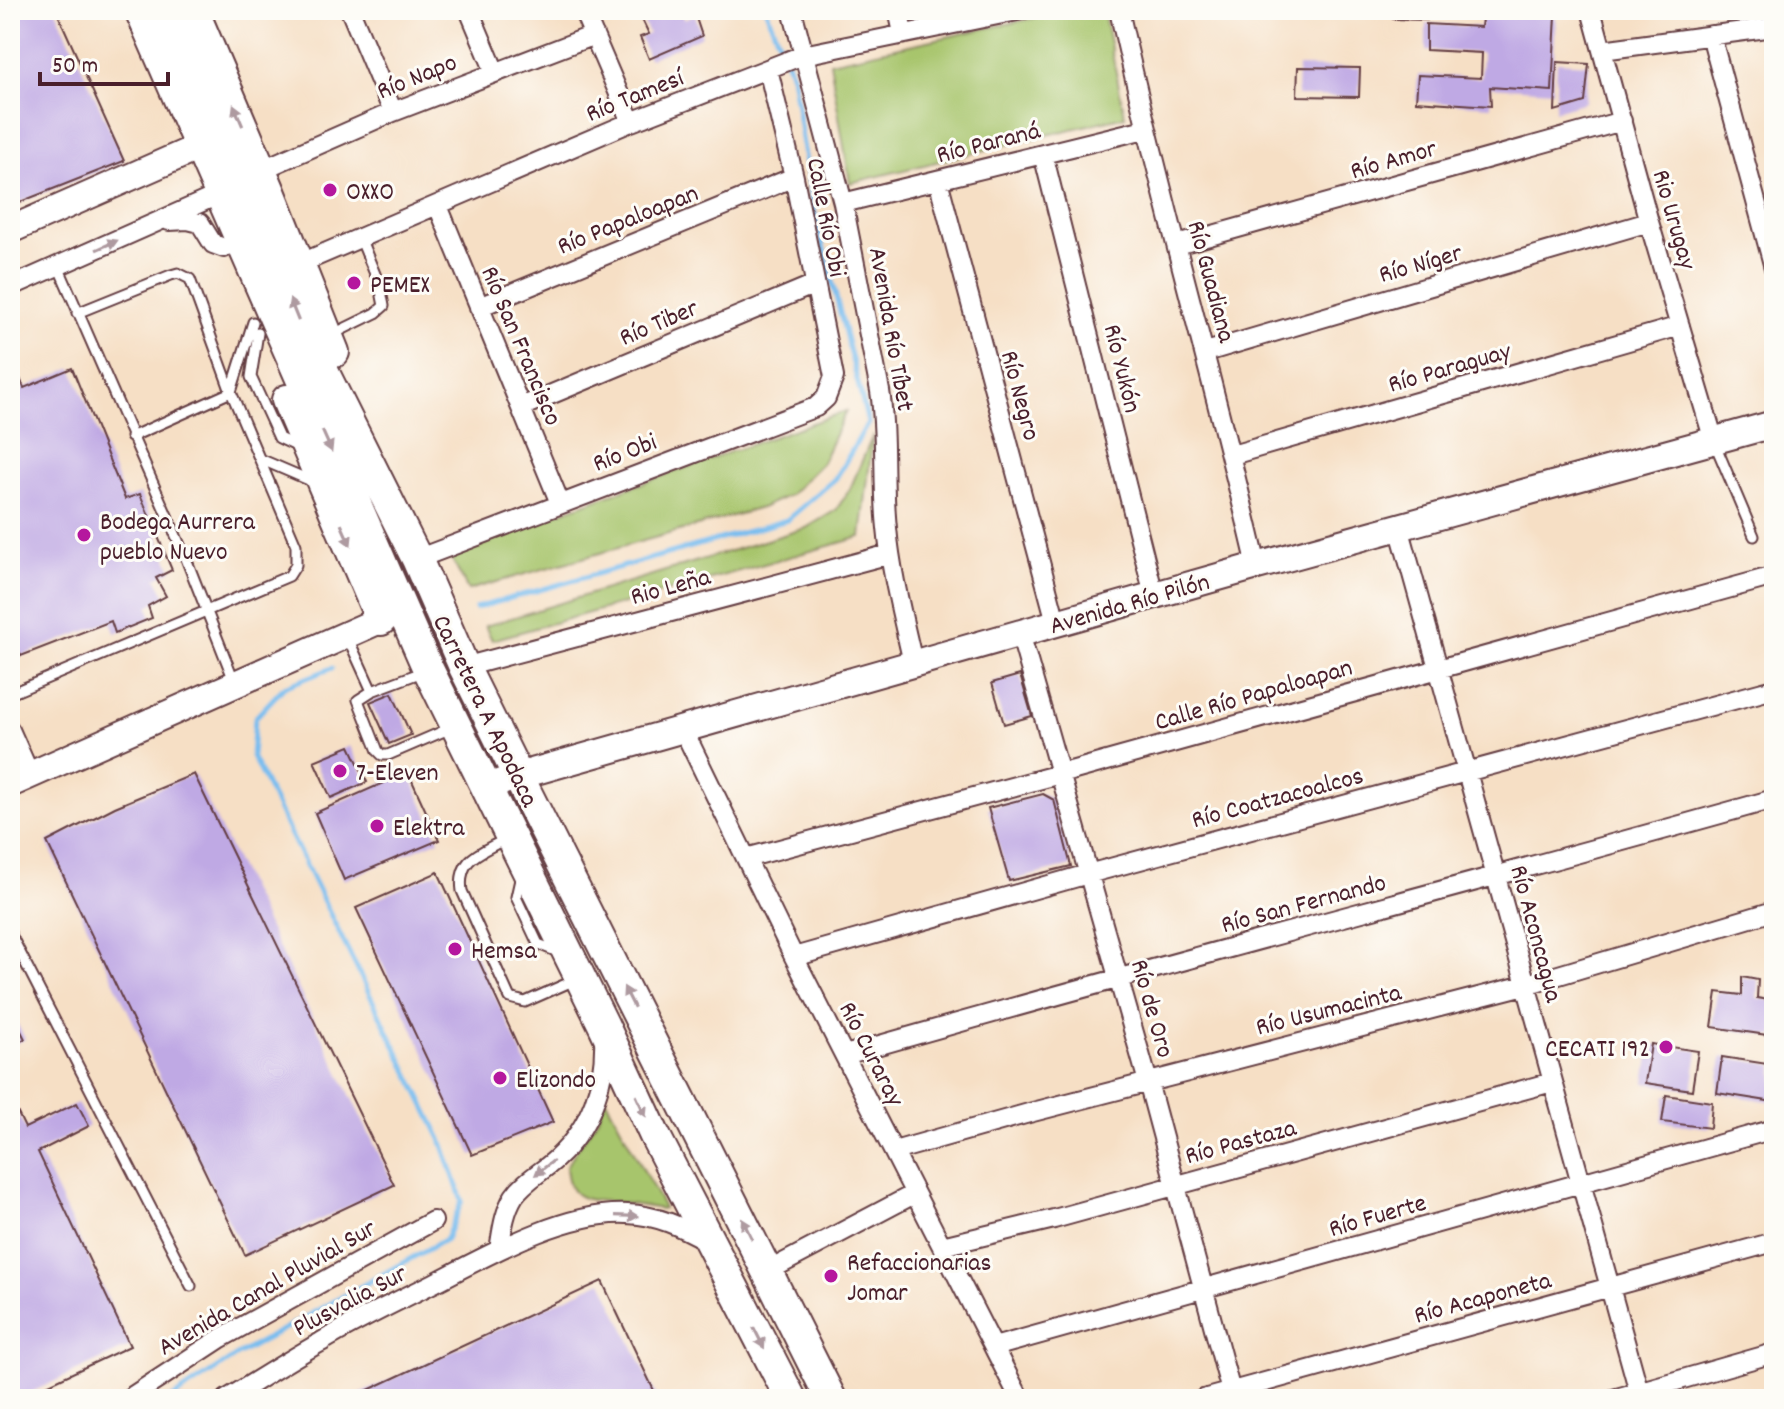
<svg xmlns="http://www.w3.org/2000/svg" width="1784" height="1409" font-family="Dekko,sans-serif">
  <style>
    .green { fill: #a7c56c; stroke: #78724c; stroke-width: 2 }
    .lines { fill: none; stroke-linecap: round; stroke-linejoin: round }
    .stream { stroke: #79bdef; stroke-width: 5 }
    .building { fill: #bfa9e4 }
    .service-casing { stroke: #643c42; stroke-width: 13 }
    .minor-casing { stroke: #643c42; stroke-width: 22 }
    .secondary-casing { stroke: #643c42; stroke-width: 30 }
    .primary-casing { stroke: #643c42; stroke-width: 34 }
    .service { stroke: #fff; stroke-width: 9 }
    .minor { stroke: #fff; stroke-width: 18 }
    .secondary { stroke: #fff; stroke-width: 26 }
    .primary { stroke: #fff; stroke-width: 30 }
    .oneway { fill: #ae9aa0 }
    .poi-dot { fill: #b5179e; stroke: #fdfcf7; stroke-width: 3 }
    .labels { text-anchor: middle; stroke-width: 6; stroke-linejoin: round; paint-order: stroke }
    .street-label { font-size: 26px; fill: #4a1f2b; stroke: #fdfcf7 }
    .poi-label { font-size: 26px; fill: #4a1f2b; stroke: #fdfcf7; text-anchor: start }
  </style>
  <rect width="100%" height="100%" fill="#fdfcf7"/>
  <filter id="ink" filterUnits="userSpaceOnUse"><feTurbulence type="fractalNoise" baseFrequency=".0125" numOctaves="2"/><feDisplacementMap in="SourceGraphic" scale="16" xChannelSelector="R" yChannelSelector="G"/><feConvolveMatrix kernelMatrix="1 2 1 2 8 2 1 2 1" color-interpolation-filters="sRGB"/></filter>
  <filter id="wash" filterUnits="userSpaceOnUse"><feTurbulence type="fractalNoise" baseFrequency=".006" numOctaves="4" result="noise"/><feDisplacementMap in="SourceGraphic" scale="32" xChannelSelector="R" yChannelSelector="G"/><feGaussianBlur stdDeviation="1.8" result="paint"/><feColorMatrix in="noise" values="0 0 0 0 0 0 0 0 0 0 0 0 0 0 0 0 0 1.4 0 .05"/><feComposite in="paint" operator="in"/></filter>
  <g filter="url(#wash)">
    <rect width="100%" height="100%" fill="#f6dfc5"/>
    <path class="green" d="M1072,10H1103L1125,116L850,183L830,62Z
      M846,411L822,463L790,495L761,508L468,590L448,552Z
      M873,435L861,537L492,640L485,626L806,528L836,510L850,489Z
      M605,1098L664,1208L661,1209C646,1206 631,1204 616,1202C587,1199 568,1203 566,1166L597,1120Z"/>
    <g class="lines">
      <path class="stream" d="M476,608L787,520L836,478L868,423L812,202L792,75L766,10
        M171,1399L237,1355L446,1239L462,1201L441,1139L252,756L255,718L284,687L332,668"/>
    </g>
    <g id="blocks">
      <path class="building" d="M10,10H56L124,161L10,206Z
        M641,10H680L684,20L695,15L702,36L649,59L640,37L649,34L638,11Z
        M1393,10H1427V20L1393,19Z
        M1483,10H1544V13L1556,15L1552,91L1490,87L1491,106L1416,101L1418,75L1481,78L1482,53L1426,50V24L1481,27Z
        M1557,62L1589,64L1585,102L1555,111Z
        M1298,67L1360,68L1359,97L1297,96Z
        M13,362L24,388L72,368L125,499L140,494L172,570L156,578L166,596L148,606L152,618L115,633L111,621L21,656L10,630V363Z
        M1020,675L1032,716L1004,724L992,683Z
        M392,693L411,735L389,744L370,702Z
        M350,746L367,782L331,798L314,761Z
        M408,772L439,840L344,880L315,813Z
        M194,774L394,1185L245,1255L47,842L115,807Z
        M1043,794L1054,800L1071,866L1009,881L988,808Z
        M438,872L553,1122L472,1155L356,908Z
        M1742,977L1758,980L1757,998L1774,1001V1036L1712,1027L1717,992L1742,995Z
        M10,1009L25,1039L10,1046Z
        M1651,1044L1698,1051L1692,1090L1645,1083Z
        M1722,1057L1774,1065V1102L1717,1093Z
        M1666,1095L1712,1102L1710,1128L1662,1122Z
        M10,1097L25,1128L77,1103L89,1126L38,1152L130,1346L17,1399H10Z
        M602,1281L658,1399H349Z"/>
    </g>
  </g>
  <g filter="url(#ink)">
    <use href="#blocks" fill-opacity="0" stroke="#643c42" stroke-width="2"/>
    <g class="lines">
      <defs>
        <path id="service" d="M58,266L187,561L235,683
          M258,333L251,377L279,438L298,447
          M331,335L376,313L384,306L380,286L361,240
          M131,437L231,392L253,322
          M1715,444L1754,536
          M260,459L316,483
          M347,636L372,691
          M425,671L372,691L358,700L378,751L382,755H388L451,728
          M10,694L289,576L296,565V545L231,392L190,279L178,273L171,275L77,313
          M507,838C482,853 457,857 462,891L510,998L525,1002L575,980
          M521,875L516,897L538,944L558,952
          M10,933L191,1286"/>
        <path id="minor" d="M350,10L393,112
          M469,10L495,72
          M583,10L631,122
          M792,10L843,203L880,391C887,436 882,482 887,528C891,573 903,618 913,663
          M898,10L903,33
          M1119,10C1160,197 1214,380 1257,566
          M1591,10L1649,222L1714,441
          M1711,35L1774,268
          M1602,50L1774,27
          M1043,154L1154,595
          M261,170L393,112L594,35
          M938,180L1056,622
          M843,203L1145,129
          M438,206L560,503
          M169,221L188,220L200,223L213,244L224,248
          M1177,245L1622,121
          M292,267L631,122L803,55L1022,10
          M10,287L227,191
          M479,307L794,177
          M1206,352L1649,222
          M521,407L815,284
          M1232,455L1680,326
          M1399,527L1641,1399
          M417,559L816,407L826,398L834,377L794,177L768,69
          M1020,633L1148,1082L1233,1399
          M464,667L890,554
          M683,729L794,957L1020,1399
          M10,730L30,775
          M746,858L1060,774L1774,576
          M794,957L1088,874L1774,689
          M845,1055C1154,966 1465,886 1774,799
          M894,1151L1029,1113L1525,985L1774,911
          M942,1246L1054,1219L1552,1082
          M499,1250C502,1232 504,1212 514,1196C524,1181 542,1172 556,1159C591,1127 606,1083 604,1036
          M768,1271L914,1194
          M994,1347L1774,1129
          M128,1399L221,1338L433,1221
          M227,1399C258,1380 289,1360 321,1342C357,1320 396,1302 434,1283C488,1255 565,1211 627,1214C657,1215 682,1227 707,1241
          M1203,1399L1774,1242
          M1613,1399L1774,1353"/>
        <path id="secondary" d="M10,230L217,139
          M10,784L400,611
          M485,788L518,776L1257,566L1774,424"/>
        <path id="primary" d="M140,10L428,669L604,1026L654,1134L791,1399
          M168,10L303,331L417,559L464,667L518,776L831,1399
          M193,10L269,189L334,352
          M287,400L381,620"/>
      </defs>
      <use href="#service" class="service-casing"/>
      <use href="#minor" class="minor-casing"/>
      <use href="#secondary" class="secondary-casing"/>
      <use href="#primary" class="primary-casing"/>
      <use href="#service" class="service"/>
      <use href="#minor" class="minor"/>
      <use href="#secondary" class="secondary"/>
      <use href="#primary" class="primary"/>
    </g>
    <defs><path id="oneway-solid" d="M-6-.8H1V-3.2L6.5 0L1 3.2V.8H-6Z" transform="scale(2)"/></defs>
    <g class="oneway">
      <use href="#oneway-solid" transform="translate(238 115) rotate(-113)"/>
      <use href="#oneway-solid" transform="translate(107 245) rotate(-24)"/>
      <use href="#oneway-solid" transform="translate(294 310) rotate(-112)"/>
      <use href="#oneway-solid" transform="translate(327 441) rotate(66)"/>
      <use href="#oneway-solid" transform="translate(346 535) rotate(66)"/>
      <use href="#oneway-solid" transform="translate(629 997) rotate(-117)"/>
      <use href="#oneway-solid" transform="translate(641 1106) rotate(65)"/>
      <use href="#oneway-solid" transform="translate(544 1168) rotate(142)"/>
      <use href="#oneway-solid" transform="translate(627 1216) rotate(2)"/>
      <use href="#oneway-solid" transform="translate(747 1229) rotate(-117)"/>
      <use href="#oneway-solid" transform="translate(759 1338) rotate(63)"/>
    </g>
  </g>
  <g class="poi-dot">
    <circle cx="330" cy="190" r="8"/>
    <circle cx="354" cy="283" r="8"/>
    <circle cx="84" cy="535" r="8"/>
    <circle cx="340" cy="771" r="8"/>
    <circle cx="377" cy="826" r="8"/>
    <circle cx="455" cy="949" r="8"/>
    <circle cx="1666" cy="1047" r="8"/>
    <circle cx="500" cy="1078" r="8"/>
    <circle cx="831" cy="1276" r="8"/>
  </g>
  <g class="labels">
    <g class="street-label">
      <text transform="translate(416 75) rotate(-22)" y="9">Río Napo</text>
      <text transform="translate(634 94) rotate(-22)" y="9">Río Tamesí</text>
      <text transform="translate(988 141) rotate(-14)" y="9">Río Paraná</text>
      <text transform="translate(1393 158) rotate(-16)" y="9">Río Amor</text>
      <text transform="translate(828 217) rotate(79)" y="9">Calle Río Obi</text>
      <text transform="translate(627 218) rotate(-22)" y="9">Río Papaloapan</text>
      <text transform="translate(1676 219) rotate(74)" y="9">Rio Urugay</text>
      <text transform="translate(1420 262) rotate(-16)" y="9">Río Níger</text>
      <text transform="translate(1213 281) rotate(75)" y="9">Río Guadiana</text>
      <text transform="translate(658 321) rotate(-23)" y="9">Río Tiber</text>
      <text transform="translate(893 329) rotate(80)" y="9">Avenida Río Tíbet</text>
      <text transform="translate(523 345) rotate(67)" y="9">Río San Francisco</text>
      <text transform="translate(1449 366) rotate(-16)" y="9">Río Paraguay</text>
      <text transform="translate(1124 368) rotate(76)" y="9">Río Yukón</text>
      <text transform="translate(1022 395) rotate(75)" y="9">Río Negro</text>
      <text transform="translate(624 451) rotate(-21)" y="9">Río Obi</text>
      <text transform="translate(670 585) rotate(-15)" y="9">Rio Leña</text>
      <text transform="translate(1129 602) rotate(-16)" y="9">Avenida Río Pilón</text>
      <text transform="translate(1253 693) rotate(-16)" y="9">Calle Río Papaloapan</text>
      <text transform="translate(487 710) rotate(64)" y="9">Carretera A Apodaca</text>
      <text transform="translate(1277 796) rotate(-15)" y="9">Río Coatzacoalcos</text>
      <text transform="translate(1303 902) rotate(-15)" y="9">Río San Fernando</text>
      <text transform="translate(1538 933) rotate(75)" y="9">Río Aconcagua</text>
      <text transform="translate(1154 1008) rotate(74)" y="9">Río de Oro</text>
      <text transform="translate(1328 1008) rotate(-14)" y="9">Río Usumacinta</text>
      <text transform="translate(873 1053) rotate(63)" y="9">Río Curaray</text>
      <text transform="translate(1240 1140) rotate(-15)" y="9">Río Pastaza</text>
      <text transform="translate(1377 1214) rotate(-16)" y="9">Río Fuerte</text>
      <text transform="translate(266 1286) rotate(-30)" y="9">Avenida Canal Pluvial Sur</text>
      <text transform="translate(1482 1296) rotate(-15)" y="9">Río Acaponeta</text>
      <text transform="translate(349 1299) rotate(-28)" y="9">Plusvalia Sur</text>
    </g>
    <g class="poi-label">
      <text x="346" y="199">OXXO</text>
      <text x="370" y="292">PEMEX</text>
      <text x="100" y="529">Bodega Aurrera<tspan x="100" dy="30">pueblo Nuevo</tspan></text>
      <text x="356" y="780">7-Eleven</text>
      <text x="393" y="835">Elektra</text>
      <text x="471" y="958">Hemsa</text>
      <text x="1650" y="1056" text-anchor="end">CECATI 192</text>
      <text x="516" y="1087">Elizondo</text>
      <text x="847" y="1270">Refaccionarias<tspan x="847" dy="30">Jomar</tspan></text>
    </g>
  </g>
  <rect width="1784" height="1409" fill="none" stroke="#fdfcf7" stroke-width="40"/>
  <path d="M40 72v12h128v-12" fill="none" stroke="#4a1f2b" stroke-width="4"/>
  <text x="52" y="72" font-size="24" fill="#4a1f2b" stroke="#fdfcf7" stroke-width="6" paint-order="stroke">50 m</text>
</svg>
